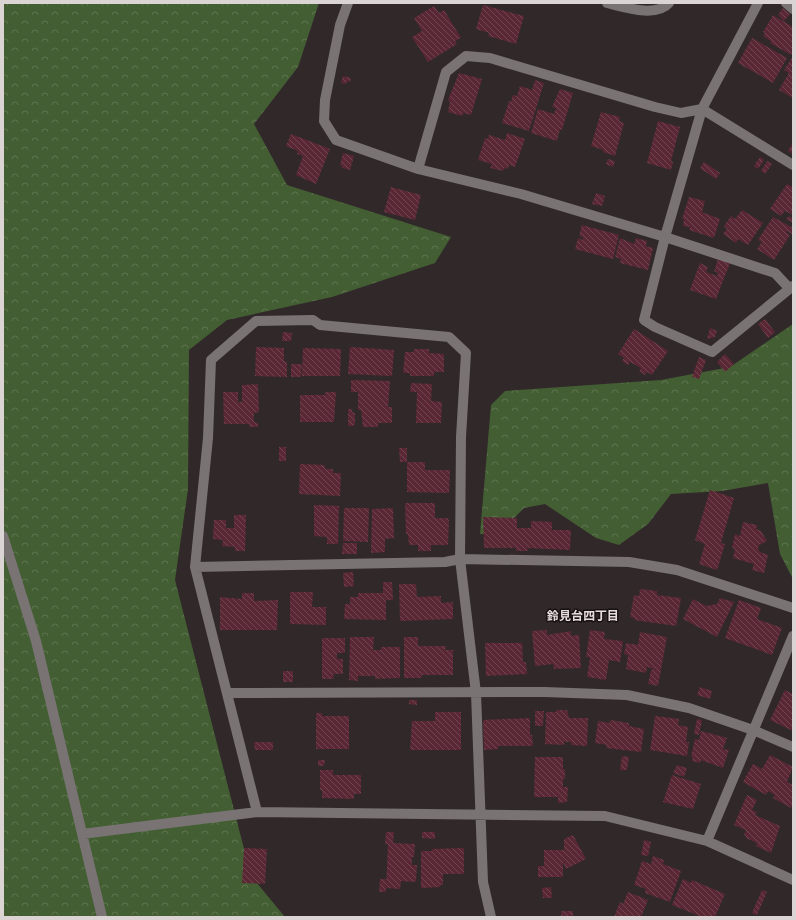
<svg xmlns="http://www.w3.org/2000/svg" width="796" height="920" font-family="'DM Sans','Noto Sans JP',sans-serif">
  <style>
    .forest { fill: url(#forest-crowns) }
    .building { fill: url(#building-back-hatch) }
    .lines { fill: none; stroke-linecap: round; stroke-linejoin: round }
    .minor { stroke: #797374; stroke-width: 10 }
    .labels { text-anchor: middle; stroke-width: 3; stroke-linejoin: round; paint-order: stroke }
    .neighbourhood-label { font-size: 12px; font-weight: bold; fill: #e8dbdd; stroke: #161213 }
  </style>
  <defs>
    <pattern id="forest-crowns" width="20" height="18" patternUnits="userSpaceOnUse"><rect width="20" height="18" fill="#435e32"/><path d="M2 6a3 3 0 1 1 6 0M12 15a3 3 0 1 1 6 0" fill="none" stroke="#5e744f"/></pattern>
    <pattern id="building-back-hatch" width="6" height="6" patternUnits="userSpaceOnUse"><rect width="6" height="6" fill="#5a2834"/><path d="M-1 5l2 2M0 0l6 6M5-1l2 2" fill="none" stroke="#714650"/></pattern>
  </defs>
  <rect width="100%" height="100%" fill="#31282a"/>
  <path class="forest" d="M3,3H319L298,67L254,124L287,185L451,237L435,263L332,297L227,320L189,350L188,489L175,580L251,876L285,917H3Z
    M793,324V579L780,554L768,483L722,491L671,494L648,524L619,545L596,538L545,504L524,508L498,534H480L491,405L505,391L661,380L730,367Z"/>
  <path class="building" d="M483,5L524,16L516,44L488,36L489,33L476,29Z
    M434,6L439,13L444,10L461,38L455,41L457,44L428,62L412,37L422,31L414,18Z
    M783,8L790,14L784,21L778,15Z
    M773,15L793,27V51L791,55L770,43L771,41L763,36L765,33L763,32Z
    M752,38L787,58L773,83L738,63Z
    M793,56V98L779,90L789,73L784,70Z
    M459,73L482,79L471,115L463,113L462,116L448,112L450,101L448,100Z
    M343,76L351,78L350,82L347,81L346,84L341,83Z
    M535,80L544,83L529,131L502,123L509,101L511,102L513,95L517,96L520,86L532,90Z
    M560,89L573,93L562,130L560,129L557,141L531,133L538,109L554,114L556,108L552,107Z
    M601,112L620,117L619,121L624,123L615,156L603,152V150L591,146Z
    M658,121L680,127L671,161L673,162L671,170L647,163Z
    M507,133L525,139L515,167L509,165L508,169L504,168L503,171L490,168L492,164L478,160L485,138L488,139L489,135L505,140Z
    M291,134L330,149L316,184L296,175L303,156L297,154L298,151L286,146Z
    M793,142V154L788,151Z
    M343,153L354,156L350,170L342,168V166L340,165Z
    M760,157L764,160L758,169L754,166Z
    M608,159L615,161L613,167L606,164Z
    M767,161L772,164L765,174L761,171Z
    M704,162L720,173L716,179L700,168Z
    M787,184L793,187V215L785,211L781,216L770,209Z
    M391,187L421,195L415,220L384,212Z
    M596,193L605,196L602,206L592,204Z
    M689,197L705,201L702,212L720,219L714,238L689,230L690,227L683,226L684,219H682Z
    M742,210L763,223L748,245L738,239L736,243L723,234L727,229L724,226L731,216L735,219Z
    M789,216L793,218V223L786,219Z
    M773,217L793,228L792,234L787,231L786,232L790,235L774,260L757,249L762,242L758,240Z
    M582,225L619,235L613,259L575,249L578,238L583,240V237L579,236Z
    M620,238L634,244L636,238L647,241L646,246L653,248L648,270L620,263L621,259L615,257Z
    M718,259L730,263L716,299L690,290L700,263L708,267L706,272L717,276L718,273L714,271Z
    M765,319L775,332L768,338L758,324Z
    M710,328L717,331L715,337L707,339Z
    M634,329L668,351L652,375L647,372L645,375L639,371L641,368L630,362L628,365L622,361L624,358L618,354Z
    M283,332L292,333L291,341H282Z
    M256,347L284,348V361L287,362V377L255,376Z
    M350,347L394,350L392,376L348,374Z
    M303,348L341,349L340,376H302Z
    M414,349H429V353L444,354V372H434V376H410V373H403L405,352H414Z
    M725,354L734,364L725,372L717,362Z
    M699,357L706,360L699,379L692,377Z
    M291,364H302L301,377H291Z
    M351,380L390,381L388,407H392V423H378V427H363L361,410H358V392H351Z
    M411,383L432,384L431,401L442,402L441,423H416L417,392H410Z
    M258,384L259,412L254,413V422L258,423V427H249V424H224L223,392H238V402H242V385Z
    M325,392H336L334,422H300V395H325Z
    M348,409H352V412L355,413V425L352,426H348Z
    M279,447H286V461H279Z
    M399,448H407V462H400Z
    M407,462H425V470H450L449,493L407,492Z
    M300,464L325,465V469H333V473H341L340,496L299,494Z
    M710,490L734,498L721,543L725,544L717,570L699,564L705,544L695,540Z
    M405,503H435V518H448L449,521L448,545H431V551H418V545H409L408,534H406Z
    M314,505L339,506L338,544H327V537L314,536Z
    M344,508H369L368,542L343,541Z
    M393,508L394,538L385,539V552L371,553L372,509Z
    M234,515H246L245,551H235V547L222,546L223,540L213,539L214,520H226V528H234Z
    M483,517L517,518V528H531V521L552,522V530H571L570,550L527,548L528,551H516V548H484Z
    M743,522L757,525L756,529L761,531L767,541L759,545L758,548L760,552L768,555L764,573L752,570L754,564L733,558L735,549L732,548L735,534L740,536Z
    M343,543H357V554H342Z
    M353,572L354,586L344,587L343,573Z
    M383,582H392L393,600H386V620L344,619L345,604H350V597H358V593H383Z
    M399,584H416L417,597L441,596V603L453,602V619L400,621Z
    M640,589L657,591V595L681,598L676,626L634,620L635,618L630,617L634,595L639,596Z
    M290,592H313L312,607H326V625L290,624Z
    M242,593H254V601L278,600L277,630H220V597L242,599Z
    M720,598L734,602L717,637L683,619L693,599L706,606L717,604Z
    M739,600L761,608L757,619L782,628L772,655L725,638Z
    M547,630V635L571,631V636L579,635L581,668L554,669L553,664L535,666L532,631Z
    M590,630L605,632L604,639L623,641L620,662L609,660L606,680L587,677L590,657H586Z
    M640,632L667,637L658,686L648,684L651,670L654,669L647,667L646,673L626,669L628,655L624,654L626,643L638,645Z
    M350,637H374L373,650H381V647H400V678L375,679V676H358V681L349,680Z
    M404,637H418V646H446L445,650H453V675H422V678H404Z
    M322,638H345V653H337V659H343V674H333L334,679H322Z
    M485,643H522L523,662H526L527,674L486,676Z
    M283,671H293V682H283Z
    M700,687L712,691L710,699L697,695Z
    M785,690L793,694V731L770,720Z
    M409,700H417V705L409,704Z
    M556,710H567L569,718H588L587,746L571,745V742H564V745L545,744L546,712H556Z
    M535,711H544L543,726H535Z
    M435,712H461V750H410L412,721H435Z
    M316,713H322V716H349V749H316Z
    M655,716L679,719L678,725L688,727L686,742H689L687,756L650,750Z
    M530,718V735H532L533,746H498V749L484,750L483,720Z
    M697,719L702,720L699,735L694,734Z
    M610,720L629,723V726L644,729L641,752L606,748L607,745L595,743L598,721L610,723Z
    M701,731L727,738L723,749L729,750L723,768L701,760L700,763L692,761L693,757H691L695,739L699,740Z
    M254,742H273V750H255Z
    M770,755L793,767L787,782L793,785V803L791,808L773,798L775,795L768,791L766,795L743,782L753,764L762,769Z
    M622,756L629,757L627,770H620Z
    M535,757H563V769H565V779H563V787H568L567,802L558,803V797H534Z
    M318,760H325L324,766H318Z
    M677,765L687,768L684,777L673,773Z
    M320,770H333V775H361V794H354V799L322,798V790H320Z
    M672,775L701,784L693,809L663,802Z
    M747,795L757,800L752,810L757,812L755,815L780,826L771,853L756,846L757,843L746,838V836L744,835L746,830L734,825Z
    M386,832H394L393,843L415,844L414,857H412V865H417L416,882L401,881L400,889L386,888L388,844H385Z
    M422,832H435V839L422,838Z
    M573,835L586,859L566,869L563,862V877H538V866H544V850H564V839Z
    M644,840L651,842L648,856L641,855Z
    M244,848L267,849L265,884L242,883Z
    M464,848V874H443V885H440V887L421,888V851H432V849Z
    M653,856L664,860L663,864L681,871L670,902L645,893L646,889L634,885L642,861L651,864Z
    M380,879H386V892H379Z
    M683,879L691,883L692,880L725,894L715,917H702L672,905Z
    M551,887L552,898H543L542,888Z
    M762,890L767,892L757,915L752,913Z
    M628,892L648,900L641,917H614L620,902L623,904Z
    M561,911H573V917H561Z"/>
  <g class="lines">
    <path class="minor" d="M348,3L340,25L325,100L324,121L336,140L418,169L521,194L665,237L775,273L789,288
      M607,3C624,7 656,18 669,3
      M758,3L702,109L665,237L644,320L655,327L712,352L793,286
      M786,3L793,9
      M418,169L446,72L466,56L490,58L655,107L681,113L702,109L793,165
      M3,536L36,641L102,917
      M195,567L445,562L460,559L629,562L677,570L793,608
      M227,693L545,692L627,695L689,708L753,730L793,747
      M257,812L195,567L208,438L211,360L256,321L313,320L320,325L449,337L466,353L461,437L460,559L476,693L483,882L491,917
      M82,834L257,812L605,816L707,841L793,880
      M707,841L793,636"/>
  </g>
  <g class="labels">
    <g class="neighbourhood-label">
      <text x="583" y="620">鈴見台四丁目</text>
    </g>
  </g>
  <rect width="796" height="920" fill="none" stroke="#dad4d5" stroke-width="8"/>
</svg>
